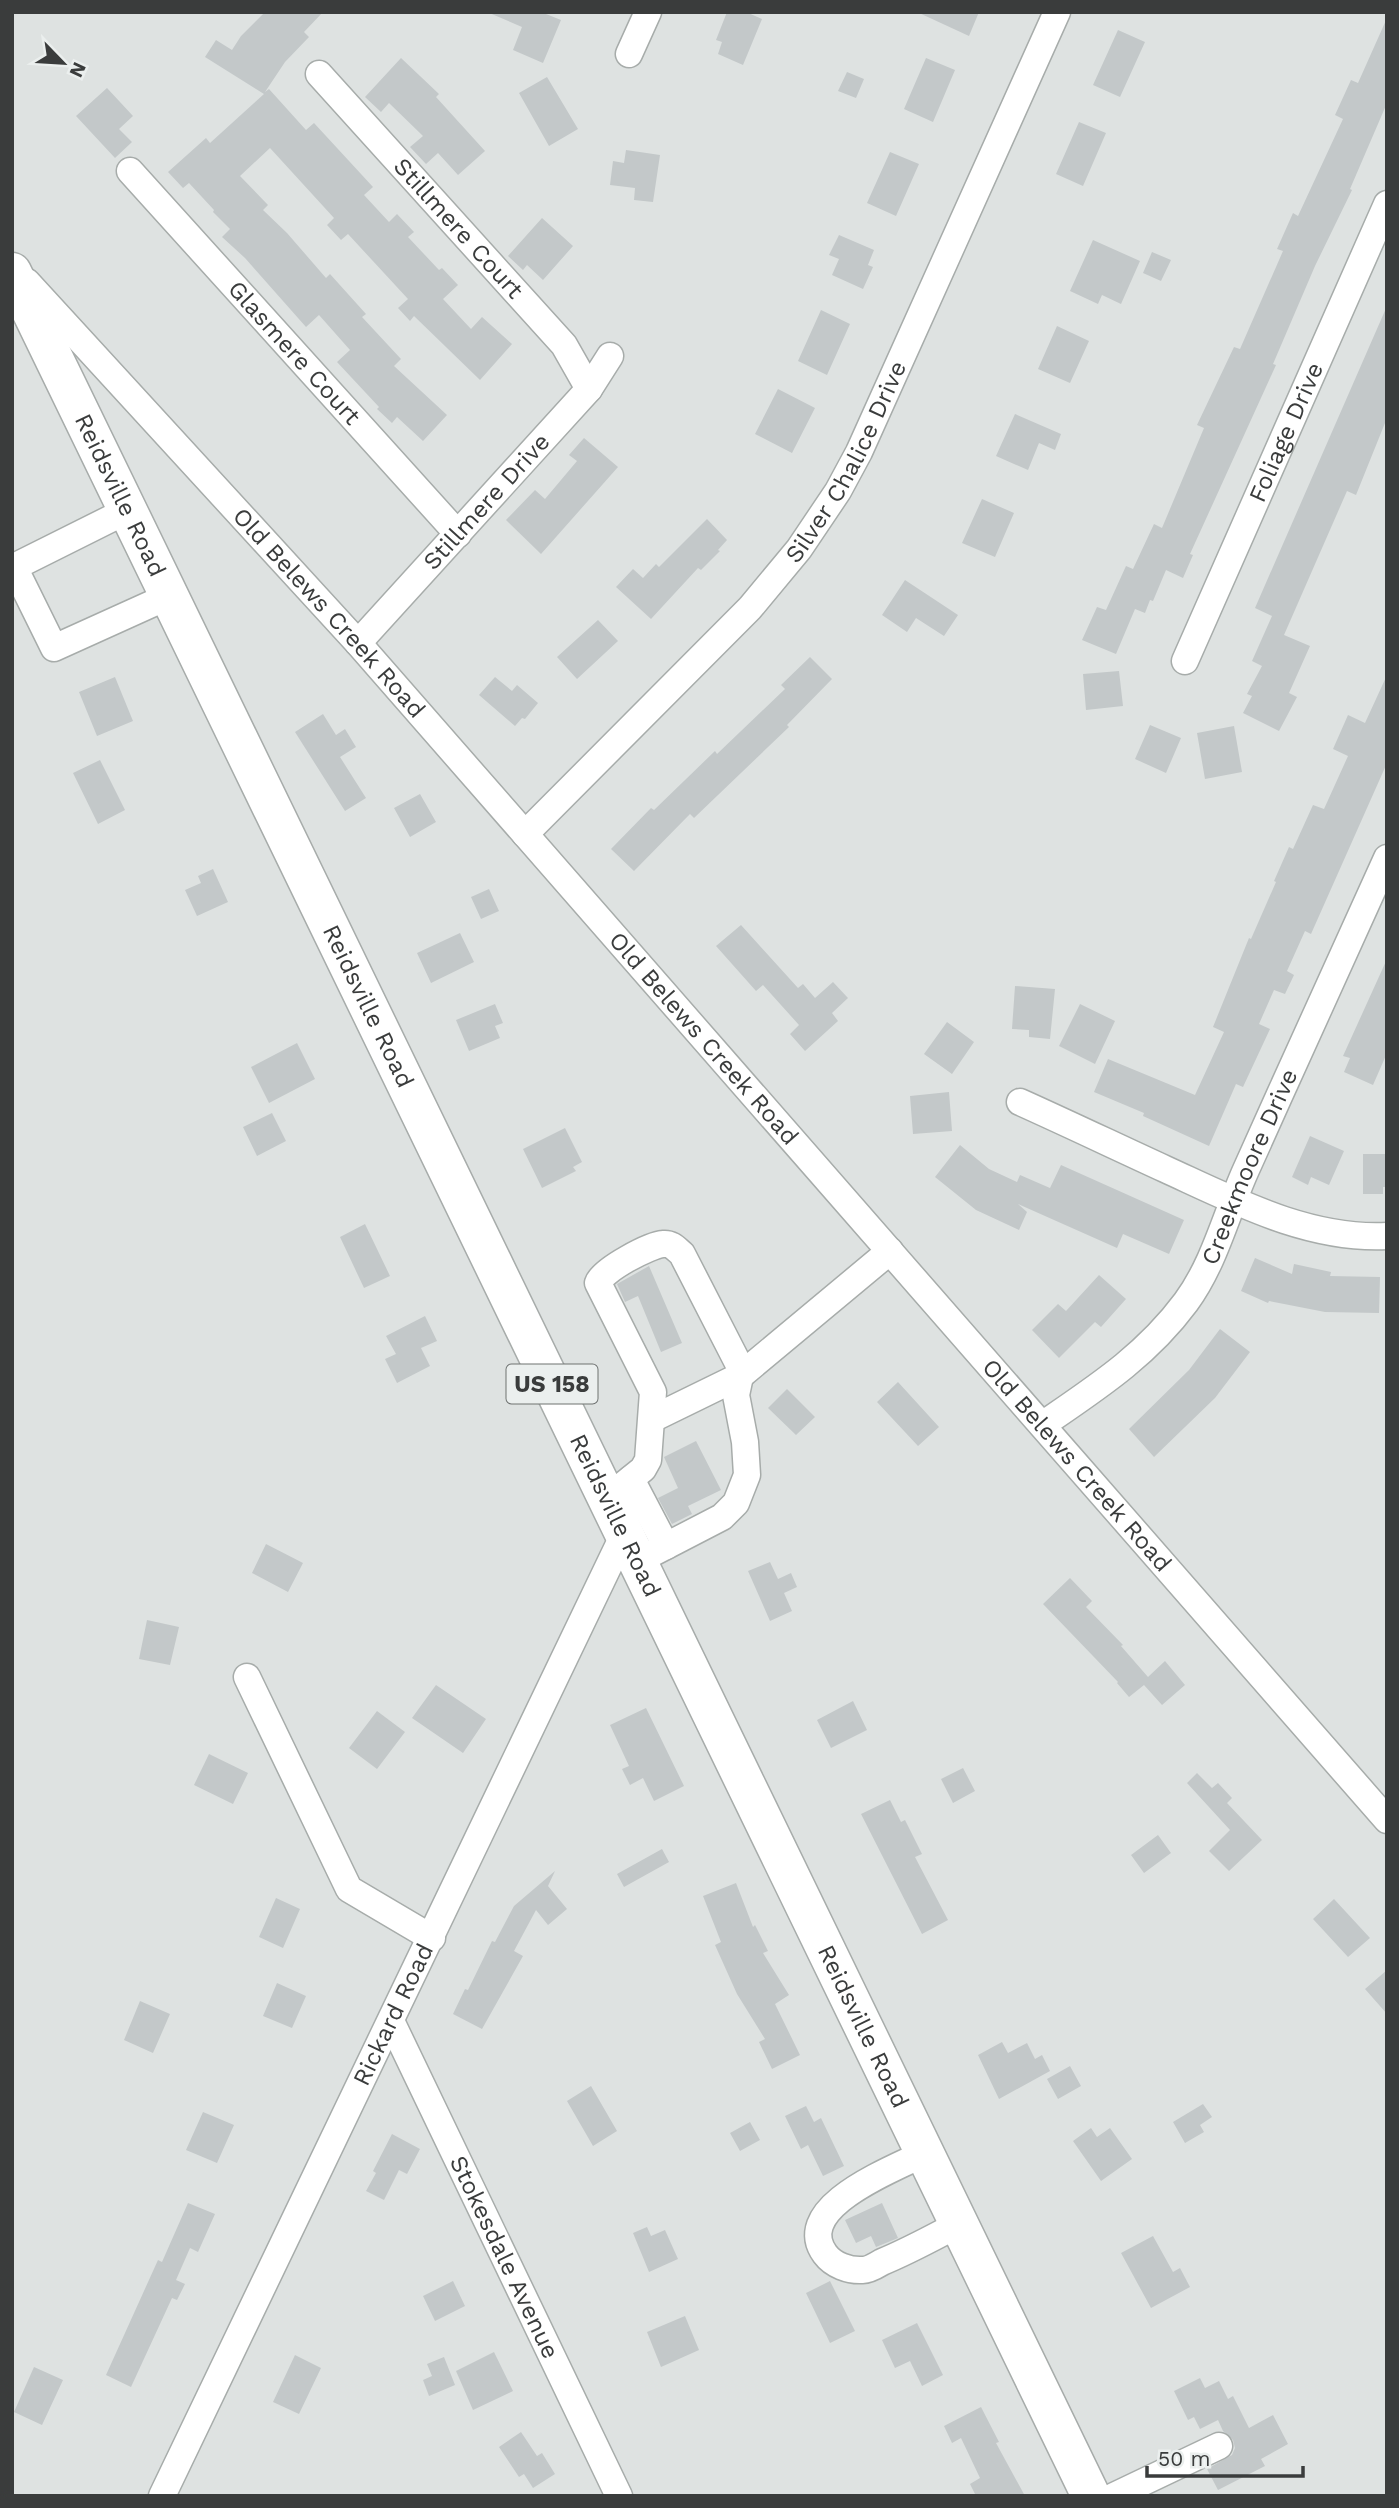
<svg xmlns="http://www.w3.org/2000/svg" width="1399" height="2508" font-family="'Work Sans',sans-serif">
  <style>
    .building { fill: #c3c8c9 }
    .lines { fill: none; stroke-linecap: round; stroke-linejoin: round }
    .minor-casing { stroke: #a7acaa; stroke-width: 29 }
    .highway-casing { stroke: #a7acaa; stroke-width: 41 }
    .minor { stroke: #fff; stroke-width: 26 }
    .highway { stroke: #fff; stroke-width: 38 }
    .labels { text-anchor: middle; stroke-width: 5; stroke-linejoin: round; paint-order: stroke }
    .shield { fill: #ebefee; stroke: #6f7271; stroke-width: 2 }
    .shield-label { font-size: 23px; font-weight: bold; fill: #3a3c3c }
    .street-label { font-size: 24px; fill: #3a3c3c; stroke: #ebefee }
  </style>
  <rect width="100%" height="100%" fill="#dee2e1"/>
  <path class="building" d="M265,12H323L304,32L309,37L285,62L265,92L269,89L306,130L314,123L373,187L364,195L389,222L397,214L414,232L408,237L439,270L442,268L458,285L443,299L471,329L482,317L512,344L480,380L414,316L410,321L398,308L408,299L348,234L341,240L327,225L334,218L270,148L240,176L268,205L263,210L287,233L326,278L330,274L366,314L362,317L401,359L394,366L447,415L423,441L397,417L392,423L377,409L379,407L337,362L350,350L319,315L306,327L245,258L222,237L230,229L213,212L214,210L189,183L183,188L168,172L206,138L210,143L264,94L205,57L216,40L232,50L241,36Z
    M487,12H541L561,20L543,63L513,50L522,27Z
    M727,12H746L762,19L743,65L718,54L722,42L716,40Z
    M917,12H979L969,36Z
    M1387,18V103L1350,189L1352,190L1315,266L1273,364L1276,365L1190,554L1193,555L1183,578L1166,570L1153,601L1150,600L1145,613L1135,609L1116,654L1082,640L1097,607L1106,610L1126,566L1133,569L1154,524L1162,528L1204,428L1197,425L1234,347L1240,349L1283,251L1277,249L1293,213L1298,216L1343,119L1335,115L1351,80L1358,83Z
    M1118,30L1145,42L1120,97L1093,85Z
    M401,58L439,94L436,97L485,151L458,175L438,153L426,164L410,147L423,136L389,103L381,112L365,97Z
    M926,58L955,70L933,122L904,109Z
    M847,72L864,79L856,98L838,91Z
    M547,77L578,129L549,146L519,93Z
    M107,88L133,116L119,129L132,142L115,158L76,116Z
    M1079,122L1106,133L1083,186L1056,174Z
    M626,150L660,155L653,202L634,200L635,188L610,185L613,161L624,163Z
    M890,152L919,164L896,216L867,203Z
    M542,218L573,246L543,280L527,265L523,270L508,256Z
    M839,235L874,250L868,265L873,267L863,289L832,275L839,259L829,255Z
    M1093,240L1140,261L1121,304L1102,295L1098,304L1070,291Z
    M1152,252L1171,260L1161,281L1143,273Z
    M1387,306V418L1356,495L1347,491L1284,635L1310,646L1289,693L1297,697L1279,731L1243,713L1252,696L1247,694L1262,666L1252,661L1272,616L1255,608Z
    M821,310L850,324L827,375L798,361Z
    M1057,326L1089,341L1070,383L1038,369Z
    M778,389L815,408L792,453L755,434Z
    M1015,414L1061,434L1055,450L1039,443L1028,470L996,456Z
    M584,438L618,467L541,554L506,520L535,490L545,499L577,461L569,455Z
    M982,499L1014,513L995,557L962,543Z
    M707,519L727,540L718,550L720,551L701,570L698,568L651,619L616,587L633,569L643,578L656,564L659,567Z
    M905,580L958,615L944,636L916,618L907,632L882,615Z
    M598,620L618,641L577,679L557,657Z
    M810,657L832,679L787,725L789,727L694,818L690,814L634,871L611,849L651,808L654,810L715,751L717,754L785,689L781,685Z
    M1119,671L1123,706L1086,710L1083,674Z
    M1387,675V763L1311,934L1305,931L1287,971L1294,975L1285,994L1274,990L1259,1024L1270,1029L1243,1087L1236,1084L1209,1146L1143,1116L1144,1113L1094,1092L1108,1059L1195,1095L1224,1032L1213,1027L1249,938L1251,939L1276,882L1274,881L1289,847L1293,849L1313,805L1324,809L1348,756L1333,749L1348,715L1365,723Z
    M115,677L133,721L97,736L79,692Z
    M495,677L512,691L517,685L538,703L525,719L522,718L515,726L479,695Z
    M323,714L336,735L345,729L356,747L340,757L366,798L345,811L295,732Z
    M1150,725L1181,738L1166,773L1135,759Z
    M1234,726L1242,772L1205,779L1197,733Z
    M100,760L125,810L98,824L73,773Z
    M420,794L436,822L410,837L394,808Z
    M213,869L228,902L197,916L185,890L201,883L198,876Z
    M489,889L499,911L481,919L471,897Z
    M741,925L798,988L803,984L815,998L833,982L848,998L832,1013L838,1021L805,1051L790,1034L799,1025L763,985L756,991L716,946Z
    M460,933L474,962L431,983L417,953Z
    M1387,959V1053L1373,1085L1344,1072L1350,1058L1343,1056Z
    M1015,986L1055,989L1050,1039L1029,1037V1030L1012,1029Z
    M495,1004L503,1023L495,1026L500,1038L469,1051L456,1020Z
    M1080,1004L1115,1021L1095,1064L1059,1046Z
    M947,1022L974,1042L952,1074L924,1054Z
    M297,1043L315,1079L269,1103L251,1067Z
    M949,1092L952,1131L913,1134L910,1096Z
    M272,1113L286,1141L257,1156L243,1127Z
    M565,1128L582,1162L573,1167L576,1171L542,1188L523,1149Z
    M1310,1136L1344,1151L1329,1185L1311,1177L1308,1185L1292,1177Z
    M960,1145L989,1169L1017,1182L1020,1175L1050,1188L1061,1165L1184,1220L1169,1254L1123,1234L1117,1248L1018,1204L1027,1212L1019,1230L976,1210L935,1177Z
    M1363,1154H1387V1187H1383V1194H1363Z
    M365,1224L390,1276L364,1288L340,1237Z
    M1255,1258L1292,1274L1294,1264L1331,1272L1330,1276L1380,1277L1379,1313L1325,1312L1269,1301L1268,1303L1241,1291Z
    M649,1266L682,1343L661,1352L638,1296L625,1302L617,1284Z
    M1099,1275L1126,1299L1101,1327L1095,1322L1059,1358L1032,1330L1058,1304L1066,1311Z
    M425,1316L437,1341L421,1348L430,1366L397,1383L385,1359L396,1354L386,1336Z
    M1220,1329L1250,1352L1215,1398L1154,1457L1129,1429L1189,1370Z
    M898,1382L939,1427L918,1446L877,1402Z
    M787,1389L815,1417L796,1435L768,1408Z
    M696,1441L721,1490L688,1506L692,1514L672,1524L658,1498L678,1488L664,1457Z
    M266,1544L303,1563L288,1592L252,1573Z
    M770,1562L778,1579L791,1573L797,1587L784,1593L792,1611L770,1621L748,1571Z
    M1070,1578L1092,1601L1086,1607L1123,1645L1121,1646L1148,1677L1165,1661L1185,1685L1162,1705L1144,1685L1129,1697L1117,1683L1118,1682L1043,1604Z
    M147,1620L179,1627L170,1665L139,1659Z
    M436,1685L486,1719L463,1753L412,1718Z
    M853,1701L867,1730L831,1748L817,1720Z
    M646,1708L684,1786L654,1801L643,1778L630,1785L622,1769L629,1766L610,1725Z
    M377,1711L405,1732L377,1769L349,1748Z
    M209,1754L248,1773L233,1804L194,1785Z
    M963,1768L975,1791L953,1803L941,1779Z
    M1197,1773L1212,1788L1218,1783L1232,1798L1227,1803L1262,1840L1229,1871L1209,1851L1230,1830L1187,1783Z
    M890,1800L901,1822L905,1820L922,1854L915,1857L948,1920L922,1934L861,1814Z
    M1158,1835L1171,1853L1144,1873L1131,1855Z
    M662,1849L669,1862L624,1887L617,1874Z
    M555,1871L548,1886L567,1909L548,1925L536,1910L514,1951L523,1956L482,2029L453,2014L465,1989L468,1990L492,1941L495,1942L514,1906Z
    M736,1883L753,1927L755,1925L768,1951L763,1953L789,1995L775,2004L800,2055L772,2069L759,2042L765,2039L737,1994L715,1945L721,1942L703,1896Z
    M276,1898L300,1909L283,1948L259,1937Z
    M1334,1899L1370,1938L1348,1957L1313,1919Z
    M1387,1970V2014L1365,1989Z
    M277,1983L306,1996L292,2028L263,2016Z
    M140,2001L170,2014L153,2053L124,2040Z
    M1002,2042L1008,2053L1027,2043L1035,2059L1042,2055L1050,2071L999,2099L978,2055Z
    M1070,2066L1081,2086L1058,2099L1047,2079Z
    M591,2086L617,2131L593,2146L567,2101Z
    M1203,2104L1212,2117L1200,2125L1204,2132L1185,2143L1173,2122Z
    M806,2106L814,2122L821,2118L844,2166L823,2176L808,2145L801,2149L785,2116Z
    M203,2112L234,2125L217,2163L186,2150Z
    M750,2122L760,2140L740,2151L730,2133Z
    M1091,2128L1097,2137L1110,2128L1132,2159L1101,2181L1073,2141Z
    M392,2134L420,2149L407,2174L399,2170L384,2200L366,2191L376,2173L373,2171Z
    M188,2203L215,2214L198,2252L190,2248L176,2280L185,2284L177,2300L172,2298L131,2387L106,2375L158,2260L162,2262Z
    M882,2203L898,2238L876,2247L871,2236L856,2243L845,2220Z
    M647,2227L651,2236L665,2230L678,2259L649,2272L633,2233Z
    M1153,2236L1173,2272L1180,2268L1190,2287L1151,2308L1121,2253Z
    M453,2281L465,2306L435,2321L423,2296Z
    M830,2281L855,2331L830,2343L806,2293Z
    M685,2316L699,2350L661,2367L647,2332Z
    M917,2323L943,2375L922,2386L910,2361L895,2368L882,2340Z
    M494,2352L513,2391L473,2410L456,2371Z
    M295,2355L321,2368L299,2414L273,2402Z
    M444,2357L455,2385L429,2396L423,2380L432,2376L427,2364Z
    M34,2367L63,2380L42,2425L14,2412Z
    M1200,2378L1205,2388L1219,2381L1228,2399L1233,2396L1249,2428L1273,2415L1288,2444L1261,2459L1265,2466L1218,2490L1207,2469L1232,2455L1235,2448L1233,2440L1223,2431L1218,2420L1200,2429L1194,2417L1188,2420L1174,2391Z
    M981,2407L999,2442L996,2443L1025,2496H976L970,2484L980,2478L961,2438L952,2443L944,2426Z
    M521,2432L537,2456L542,2453L555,2474L533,2488L524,2474L519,2477L499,2447Z"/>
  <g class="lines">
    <defs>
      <g id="minor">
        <path d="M629,54L648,12"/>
        <path id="s1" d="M319,74L564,345L589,389"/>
        <path id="s2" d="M130,171L458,534"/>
        <path id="s3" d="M27,282L358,643L1387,1820"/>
        <path d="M128,510L14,567L54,648L169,596"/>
        <path id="s4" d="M358,643L589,389L610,356"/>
        <path id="s5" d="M1185,661L1387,204"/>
        <path id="s6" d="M525,834L750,608L799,549L838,491L859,452L1057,12"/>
        <path d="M1020,1102C1069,1124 1117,1147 1165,1169C1235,1201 1308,1240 1387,1236"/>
        <path d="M652,1419L740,1376L890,1251"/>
        <path id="s7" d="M1042,1425C1096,1388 1146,1356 1186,1302C1214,1264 1226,1215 1245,1172C1292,1067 1340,962 1387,858"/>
        <path d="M631,1479L666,1546"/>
        <path d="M607,1498L643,1469L648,1460L653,1392L598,1283C602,1270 650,1245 663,1244C672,1243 676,1249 682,1254L739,1365L740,1376L736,1395L745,1442L747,1475L736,1503L722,1517L637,1561"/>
        <path d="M247,1677L349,1889L432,1938"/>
        <path id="s8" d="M391,2021L619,2496"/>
        <path d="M925,2153C894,2169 791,2207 825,2254C833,2265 849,2271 863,2270C869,2270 877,2265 882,2262C909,2251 934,2237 959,2224"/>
        <path id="s9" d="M162,2496L624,1534"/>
        <path d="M1114,2496L1219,2446"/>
      </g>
      <g id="highway">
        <path id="s10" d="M12,272L1091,2496"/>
      </g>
    </defs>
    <use href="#minor" class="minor-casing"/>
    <use href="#highway" class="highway-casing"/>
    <use href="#minor" class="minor"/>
    <use href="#highway" class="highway"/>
  </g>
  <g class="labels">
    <rect class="shield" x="506.5" y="1364.5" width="91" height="39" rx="5"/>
    <g class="shield-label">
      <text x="552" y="1392">US 158</text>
    </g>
    <g class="street-label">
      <text dy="8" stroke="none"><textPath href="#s1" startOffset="208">Stillmere Court</textPath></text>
      <text dy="8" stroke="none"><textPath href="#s2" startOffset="245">Glasmere Court</textPath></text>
      <text dy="8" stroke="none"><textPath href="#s5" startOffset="250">Foliage Drive</textPath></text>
      <text dy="8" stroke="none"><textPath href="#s6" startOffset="495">Silver Chalice Drive</textPath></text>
      <text dy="8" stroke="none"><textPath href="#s10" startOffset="248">Reidsville Road</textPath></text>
      <text dy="8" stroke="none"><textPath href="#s4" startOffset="191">Stillmere Drive</textPath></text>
      <text dy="8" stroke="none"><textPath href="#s3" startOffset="448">Old Belews Creek Road</textPath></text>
      <text dy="8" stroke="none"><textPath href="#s10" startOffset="816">Reidsville Road</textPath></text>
      <text dy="8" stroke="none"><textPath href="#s3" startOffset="1015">Old Belews Creek Road</textPath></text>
      <text dy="8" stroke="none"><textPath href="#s7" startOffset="340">Creekmoore Drive</textPath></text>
      <text dy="8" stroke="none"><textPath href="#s3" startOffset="1582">Old Belews Creek Road</textPath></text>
      <text dy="8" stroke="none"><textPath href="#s10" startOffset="1382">Reidsville Road</textPath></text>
      <text dy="8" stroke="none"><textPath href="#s9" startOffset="534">Rickard Road</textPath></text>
      <text dy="8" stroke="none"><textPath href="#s10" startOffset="1950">Reidsville Road</textPath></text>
      <text dy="8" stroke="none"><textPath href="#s8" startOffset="262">Stokesdale Avenue</textPath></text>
    </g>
  </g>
  <rect width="1399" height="2508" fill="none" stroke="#3a3c3c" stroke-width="28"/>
  <g transform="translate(63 63) rotate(115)" stroke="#ebefee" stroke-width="5" paint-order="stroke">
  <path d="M0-5L12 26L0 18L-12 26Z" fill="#3a3c3c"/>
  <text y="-10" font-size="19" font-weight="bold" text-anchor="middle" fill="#3a3c3c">N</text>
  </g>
  <path d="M1147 2466v10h156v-10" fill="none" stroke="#3a3c3c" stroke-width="3.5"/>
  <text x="1158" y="2466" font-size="21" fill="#3a3c3c" stroke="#ebefee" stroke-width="5" paint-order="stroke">50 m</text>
</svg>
